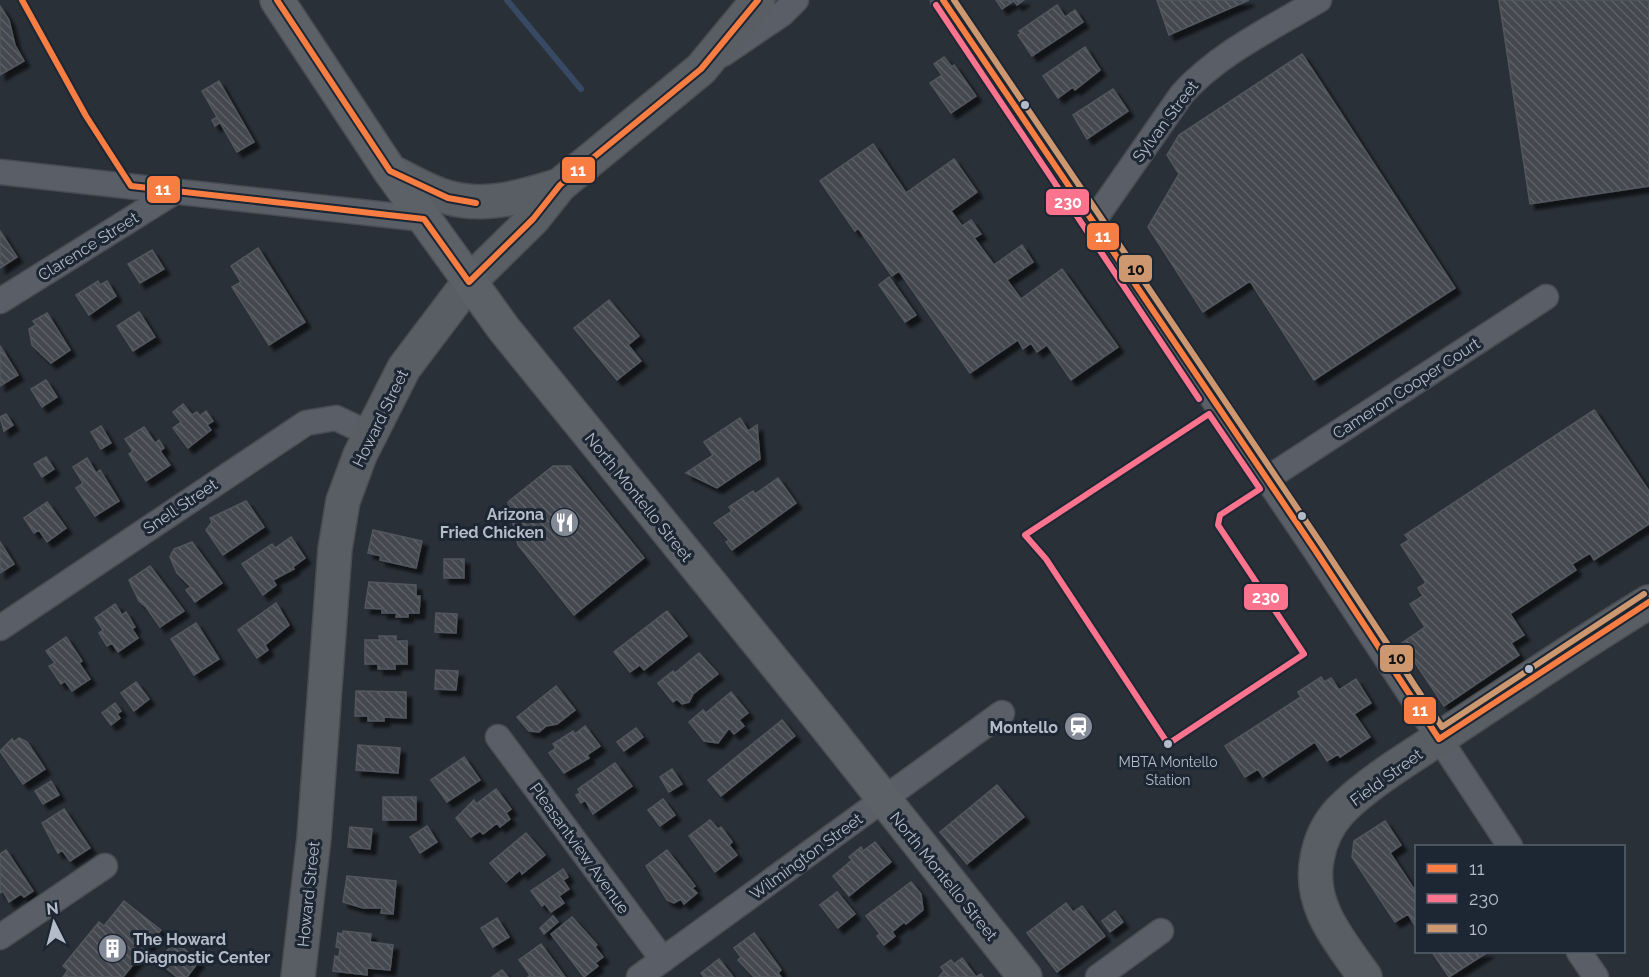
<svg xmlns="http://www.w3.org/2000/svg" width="1649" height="977" font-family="Raleway,sans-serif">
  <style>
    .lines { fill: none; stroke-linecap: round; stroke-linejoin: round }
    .stream { stroke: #384963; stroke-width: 6 }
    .building { fill: url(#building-back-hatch); stroke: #52575f; stroke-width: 1.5; filter: url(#shadow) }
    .street-casing { stroke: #484c53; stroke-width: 27 }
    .secondary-casing { stroke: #484c53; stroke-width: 36 }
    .primary-casing { stroke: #484c55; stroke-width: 36 }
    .street { stroke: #5a5e66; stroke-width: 24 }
    .secondary { stroke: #595d64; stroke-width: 33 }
    .primary { stroke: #5c6168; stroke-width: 33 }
    .bus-1-casing { stroke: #1d2633; stroke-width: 10 }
    .bus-2-casing { stroke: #1d2633; stroke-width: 10 }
    .bus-3-casing { stroke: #1d2633; stroke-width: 10 }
    .bus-1 { stroke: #f77d43; stroke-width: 6 }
    .bus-2 { stroke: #fc738d; stroke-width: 6 }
    .bus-3 { stroke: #cd976f; stroke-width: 6 }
    .bus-dot { fill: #b4bcc9; stroke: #1d2633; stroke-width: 2 }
    .labels { text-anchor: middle; stroke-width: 6; stroke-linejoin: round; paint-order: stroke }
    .bus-label { font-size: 14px; fill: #b4bcc9; stroke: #1d2633 }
    .street-label { font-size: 16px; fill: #b4bcc9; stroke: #1d2633 }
    .poi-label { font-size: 16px; font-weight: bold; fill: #b4bcc9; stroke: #1d2633; text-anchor: end }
    .line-badge { stroke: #1d2633; stroke-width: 2 }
    .badge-label { font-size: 16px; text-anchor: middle; font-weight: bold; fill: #fff }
    .pale-badge-label { font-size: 16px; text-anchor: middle; font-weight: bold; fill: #111 }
  </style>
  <defs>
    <pattern id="building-back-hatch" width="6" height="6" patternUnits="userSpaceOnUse" patternTransform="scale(1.5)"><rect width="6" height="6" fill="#444950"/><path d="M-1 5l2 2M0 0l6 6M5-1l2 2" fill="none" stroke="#5d6168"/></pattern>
    <filter id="shadow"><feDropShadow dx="5.5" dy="5.5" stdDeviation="1.5" flood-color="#0009"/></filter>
  </defs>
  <rect width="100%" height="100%" fill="#2a3038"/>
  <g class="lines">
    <path class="stream" d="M507,0L581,89"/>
  </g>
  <path class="building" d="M996,0H1024L1017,5L1014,1L1002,9Z
    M1157,0H1249L1169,35Z
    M1499,0H1649V186L1530,204Z
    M1057,5L1065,17L1075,10L1083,22L1032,56L1018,35L1021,33L1019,31Z
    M0,6L9,20L15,45L24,61L0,75Z
    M1085,47L1100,70L1075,90L1073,87L1058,98L1043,76Z
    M1302,54L1455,288L1314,380L1250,281L1203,312L1148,227L1179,174L1167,155L1179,135Z
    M944,57L952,67L954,65L976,96L951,113L930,83L942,75L934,64Z
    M219,81L254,142L237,152L202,91Z
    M1113,89L1128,111L1087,139L1073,115Z
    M217,117L220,122L215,126L212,120Z
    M873,144L906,193L954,159L977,192L951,211L962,226L971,220L981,234L974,238L994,265L1022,245L1033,262L1007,280L1021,299L1062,269L1118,347L1071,380L1047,345L1037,352L1031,343L1023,349L1018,340L970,373L899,271L892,276L858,228L855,231L820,181Z
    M0,231L17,257L0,268Z
    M258,248L305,322L269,345L232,287L241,282L231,266Z
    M152,250L164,269L140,283L128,264Z
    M889,277L916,315L905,322L879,285Z
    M98,281L100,285L107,281L116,296L89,315L76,295Z
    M609,300L639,336L628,345L641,361L617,380L574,328Z
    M139,312L155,337L133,351L117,326Z
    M47,313L70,350L51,363L32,345L29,329L36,325L33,321Z
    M0,346L18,375L0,386Z
    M46,380L57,397L42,407L31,389Z
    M183,404L192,415L197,412L200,416L206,411L213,421L207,425L211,430L188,448L173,428L181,422L173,412Z
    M1594,410L1649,491V524L1594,560L1590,553L1572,564L1576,570L1510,614L1524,635L1511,643L1519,655L1444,706L1402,643L1425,627L1410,604L1423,596L1418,588L1426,583L1401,545L1409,540L1405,535Z
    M6,414L13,425L4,431L0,417Z
    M740,418L748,431L757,425L760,459L717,488L686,473L713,455L704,442Z
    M101,426L111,443L101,449L91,432Z
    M144,427L155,443L159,440L164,448L160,451L170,465L146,481L129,454L133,451L125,439Z
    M46,457L54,469L42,477L34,464Z
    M87,458L96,473L100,470L119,501L95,516L76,488L83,483L73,467Z
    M553,466H570L644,558L574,615L518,545L508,502Z
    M778,478L796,503L732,550L726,542L729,540L714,523L732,511L729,507L753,491L755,494Z
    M246,501L264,527L223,555L206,530L212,522L210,518Z
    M47,502L66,528L47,542L39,530L34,533L24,518Z
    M373,530L422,541L416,568L380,560L381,556L368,553Z
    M291,537L305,558L293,567L294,569L273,580L276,585L263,595L242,564L272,544L275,548Z
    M0,542L14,564L0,573Z
    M192,542L222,583L195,602L186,590L191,587L177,573L170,557L174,549Z
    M444,559H464V578H444Z
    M150,566L184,611L160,627L146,607L139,601L129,580Z
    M369,582L416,585V596H420L419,613H408V617H396L397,613H382V609L365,608Z
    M276,603L289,625L265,645L268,650L257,658L238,630Z
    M115,604L122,615L126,612L135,627L132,629L138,638L118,652L112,643L107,646L99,633L103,630L95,618Z
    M667,611L687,636L644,670L640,665L630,672L614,652Z
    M436,613L457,614L456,633L435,632Z
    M196,623L219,659L194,675L171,639Z
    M379,636H396V641H407V664H395V669H378V664H365V640H380Z
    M66,637L82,661L79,663L90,679L72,691L65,681L61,684L49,666L55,663L46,651Z
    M699,653L718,674L693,694L689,702L682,704L677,699L673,702L658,683L673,671L675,673Z
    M436,670L458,671L456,690L435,689Z
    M1321,677L1324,682L1331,678L1339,690L1356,679L1371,703L1354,714L1370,737L1340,757L1338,754L1327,761L1315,742L1263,777L1258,769L1245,777L1225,746L1301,697L1298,692Z
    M136,682L149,699L134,711L121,693Z
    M556,686L575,710L557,724L546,726L539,732L529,731L517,717Z
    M356,691L406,692V718L384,717V721H368V716H355Z
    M731,692L748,713L739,720L744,726L734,734L729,728L718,743L704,741L689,722L703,710L706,713Z
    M115,703L121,711L117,714L120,718L111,725L102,713Z
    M782,720L795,736L721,796L708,780Z
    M585,726L600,746L587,755L589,758L564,773L549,753L556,748L553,744L573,731L575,734Z
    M636,728L643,737L624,751L617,742Z
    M19,738L27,742L45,769L23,784L0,751L12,739L14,742Z
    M358,745L400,748L398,773L356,770Z
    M464,757L480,780L447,802L431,780Z
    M615,763L632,786L593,814L585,800L581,803L576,795L580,793L578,789Z
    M672,769L682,784L669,792L660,777Z
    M51,781L59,795L43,804L35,791Z
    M997,785L1024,817L967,864L940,832Z
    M496,789L511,809L506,813L510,819L500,827L497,823L483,834L480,831L471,837L456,818L474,800L476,804Z
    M383,797H416V820H383Z
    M663,799L675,815L660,826L648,810Z
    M64,809L90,848L70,861L62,850L58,853L42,823Z
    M710,820L718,829L721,827L732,842L729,845L737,855L715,872L689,836Z
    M1385,821L1401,845L1390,853L1416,892V927L1408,914L1395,922L1352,857L1354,841Z
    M427,826L437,842L420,853L410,837Z
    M350,827L372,829L370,849L348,847Z
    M526,833L545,855L522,874L520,870L506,882L490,863Z
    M875,842L891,862L849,896L833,876L852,860L849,857L861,847L863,851Z
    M6,850L33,891L24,897L21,894L9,902L3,891L0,893V854Z
    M667,850L695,886L692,888L697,893L684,904L681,899L674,903L667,900L646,866Z
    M563,869L568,877L563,880L569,889L559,896L564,903L551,912L545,904L542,906L531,891Z
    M347,876L396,881L393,914L381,913L382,908H363L343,902Z
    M911,882L921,894L923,910L906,924L904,922L892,932L895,936L884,945L877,936L880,934L866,916Z
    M837,892L855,914L838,928L820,905Z
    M124,901L161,930L123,977H63L68,970L63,966L99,922L104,926Z
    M1066,903L1073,912L1082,906L1105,936L1057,972L1027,933Z
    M1115,911L1123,922L1110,932L1102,921Z
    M553,916L558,922L544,934L540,928Z
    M572,917L597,945L595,947L603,957L595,963L598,966L584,977L551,934Z
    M497,918L509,937L493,947L481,928Z
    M343,931L371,934L370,942L393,945L390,970L367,968V975L333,971L335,956L339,957L340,948L336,947L338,933L343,934Z
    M754,933L781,970L778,973L781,977H754L738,960L741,957L734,948Z
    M175,941L199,961L187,977H177L158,962Z
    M541,944L565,977H528L530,975L519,960Z
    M1432,952H1488L1449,977Z
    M962,958L976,977L981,974L983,977H939L944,971L941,967L951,960L954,964Z
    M719,959L733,977H704L701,973Z
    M502,970L508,977H492Z"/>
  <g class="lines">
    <defs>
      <path id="street" d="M943,0L1315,550L1510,846
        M723,54L782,14L796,0
        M0,172L424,219
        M1092,223L1182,94C1219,53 1272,28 1319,0
        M0,301L176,191
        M1265,480L1546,297
        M0,628L306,423L336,418L370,434
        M498,737L663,960
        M0,937L105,866
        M1579,952L1596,977
        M639,977L1002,713
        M1098,977L1161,931"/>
      <path id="secondary" d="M390,171C409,180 429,193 450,198C488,208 524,196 560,185
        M298,977L314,838L335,549L343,501L360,455L404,368L469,282L533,219L560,185L701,69L758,0
        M1365,977C1340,941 1308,906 1317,859C1320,841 1328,824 1340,811C1369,781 1419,752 1455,728C1519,686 1583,642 1649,602"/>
      <path id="primary" d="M277,0L390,171L504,329L826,726L1025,977"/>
    </defs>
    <use href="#street" class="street-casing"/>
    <use href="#secondary" class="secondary-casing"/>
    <use href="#primary" class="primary-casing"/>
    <use href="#street" class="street"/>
    <use href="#secondary" class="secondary"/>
    <use href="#primary" class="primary"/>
    <defs>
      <path id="bus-1" d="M22,0L86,116L131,186L424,219L469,282L533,219L560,185L701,69L758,0
        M277,0L390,171L448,198L476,203
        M943,0L1315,550L1439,739L1649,602"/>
      <path id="bus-2" d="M936,5L1199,399
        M1209,414L1260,489L1220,515L1218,525L1304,654L1168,744L1046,559L1025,535Z"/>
      <path id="bus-3" d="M954,0L1322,545L1442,727L1644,594"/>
    </defs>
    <use href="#bus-1" class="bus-1-casing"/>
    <use href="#bus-2" class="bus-2-casing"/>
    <use href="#bus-3" class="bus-3-casing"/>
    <use href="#bus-1" class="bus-1"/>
    <use href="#bus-2" class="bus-2"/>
    <use href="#bus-3" class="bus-3"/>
  </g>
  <defs>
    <symbol id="restaurant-disc" viewBox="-11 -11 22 22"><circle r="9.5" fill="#848b96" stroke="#1d2633"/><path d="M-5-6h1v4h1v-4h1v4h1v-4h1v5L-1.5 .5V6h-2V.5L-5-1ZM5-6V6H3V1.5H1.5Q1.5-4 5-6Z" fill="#fff"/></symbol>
    <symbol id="station-disc" viewBox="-11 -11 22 22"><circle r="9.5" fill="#848b96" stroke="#1d2633"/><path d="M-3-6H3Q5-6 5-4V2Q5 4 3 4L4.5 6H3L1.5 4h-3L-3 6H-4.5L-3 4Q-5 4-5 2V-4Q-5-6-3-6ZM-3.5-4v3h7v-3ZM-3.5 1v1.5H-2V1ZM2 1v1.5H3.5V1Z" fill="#fff"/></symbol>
    <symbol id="building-disc" viewBox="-11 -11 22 22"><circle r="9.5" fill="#848b96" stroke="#1d2633"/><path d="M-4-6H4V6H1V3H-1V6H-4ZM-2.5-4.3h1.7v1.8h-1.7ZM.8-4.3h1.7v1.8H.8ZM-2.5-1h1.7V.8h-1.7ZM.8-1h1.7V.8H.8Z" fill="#fff"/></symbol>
  </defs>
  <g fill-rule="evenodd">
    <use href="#restaurant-disc" x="548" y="506" width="33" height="33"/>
    <use href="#station-disc" x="1062" y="710" width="33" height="33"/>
    <use href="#building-disc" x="96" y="932" width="33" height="33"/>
  </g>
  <g class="bus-dot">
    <circle cx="1025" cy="105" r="5"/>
    <circle cx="1302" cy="516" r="5"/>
    <circle cx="1529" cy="669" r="5"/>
    <circle cx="1168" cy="744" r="5"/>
  </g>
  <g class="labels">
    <g class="bus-label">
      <text x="1168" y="767">MBTA Montello<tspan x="1168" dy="18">Station</tspan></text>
    </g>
    <g class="street-label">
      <text transform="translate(1165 121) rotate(-53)" y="6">Sylvan Street</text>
      <text transform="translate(88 246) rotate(-32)" y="6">Clarence Street</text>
      <text transform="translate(1406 388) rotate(-33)" y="6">Cameron Cooper Court</text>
      <text transform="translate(380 418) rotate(-64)" y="6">Howard Street</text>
      <text transform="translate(639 497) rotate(51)" y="6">North Montello Street</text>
      <text transform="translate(180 506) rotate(-34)" y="6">Snell Street</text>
      <text transform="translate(1386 777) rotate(-36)" y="6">Field Street</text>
      <text transform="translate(580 848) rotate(54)" y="6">Pleasantview Avenue</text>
      <text transform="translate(806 856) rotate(-36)" y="6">Wilmington Street</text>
      <text transform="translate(944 876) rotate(51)" y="6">North Montello Street</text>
      <text transform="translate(308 894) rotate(-84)" y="6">Howard Street</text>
    </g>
    <g class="poi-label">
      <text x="544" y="520">Arizona<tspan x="544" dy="18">Fried Chicken</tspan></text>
      <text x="1058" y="733">Montello</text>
      <text x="133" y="945" text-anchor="start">The Howard<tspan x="133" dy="18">Diagnostic Center</tspan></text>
    </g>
  </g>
  <g class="line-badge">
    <rect x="561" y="156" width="35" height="28" rx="6" fill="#f77d43"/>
    <rect x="146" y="175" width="35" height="29" rx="6" fill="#f77d43"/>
    <rect x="1045" y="188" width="45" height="28" rx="6" fill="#fc738d"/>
    <rect x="1086" y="222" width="34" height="29" rx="6" fill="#f77d43"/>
    <rect x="1118" y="254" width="35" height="29" rx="6" fill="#cd976f"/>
    <rect x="1243" y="583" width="46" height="28" rx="6" fill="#fc738d"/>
    <rect x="1379" y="644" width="35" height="29" rx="6" fill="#cd976f"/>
    <rect x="1403" y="696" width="34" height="29" rx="6" fill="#f77d43"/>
  </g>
  <g class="badge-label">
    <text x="578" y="176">11</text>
    <text x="163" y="195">11</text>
    <text x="1068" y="208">230</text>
    <text x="1103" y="242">11</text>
    <text x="1266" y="603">230</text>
    <text x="1420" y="716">11</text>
  </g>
  <g class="pale-badge-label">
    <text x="1136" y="275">10</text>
    <text x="1397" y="664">10</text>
  </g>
  <rect x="1415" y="845" width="210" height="108" fill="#1d2633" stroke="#59626f" stroke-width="1.5"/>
  <rect x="1427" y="864" width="30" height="9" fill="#f77d43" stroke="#59626f" stroke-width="1.5"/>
  <text x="1469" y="875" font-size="18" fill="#b4bcc9">11</text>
  <rect x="1427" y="894" width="30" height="9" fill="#fc738d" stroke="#59626f" stroke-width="1.5"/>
  <text x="1469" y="905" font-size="18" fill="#b4bcc9">230</text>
  <rect x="1427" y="924" width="30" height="9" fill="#cd976f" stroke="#59626f" stroke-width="1.5"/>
  <text x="1469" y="935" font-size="18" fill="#b4bcc9">10</text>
  <g transform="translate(54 923) rotate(354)" stroke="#1d2633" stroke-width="4.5" paint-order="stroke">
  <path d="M0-4.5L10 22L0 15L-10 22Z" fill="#b4bcc9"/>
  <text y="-9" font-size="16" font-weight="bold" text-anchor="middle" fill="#b4bcc9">N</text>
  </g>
</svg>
